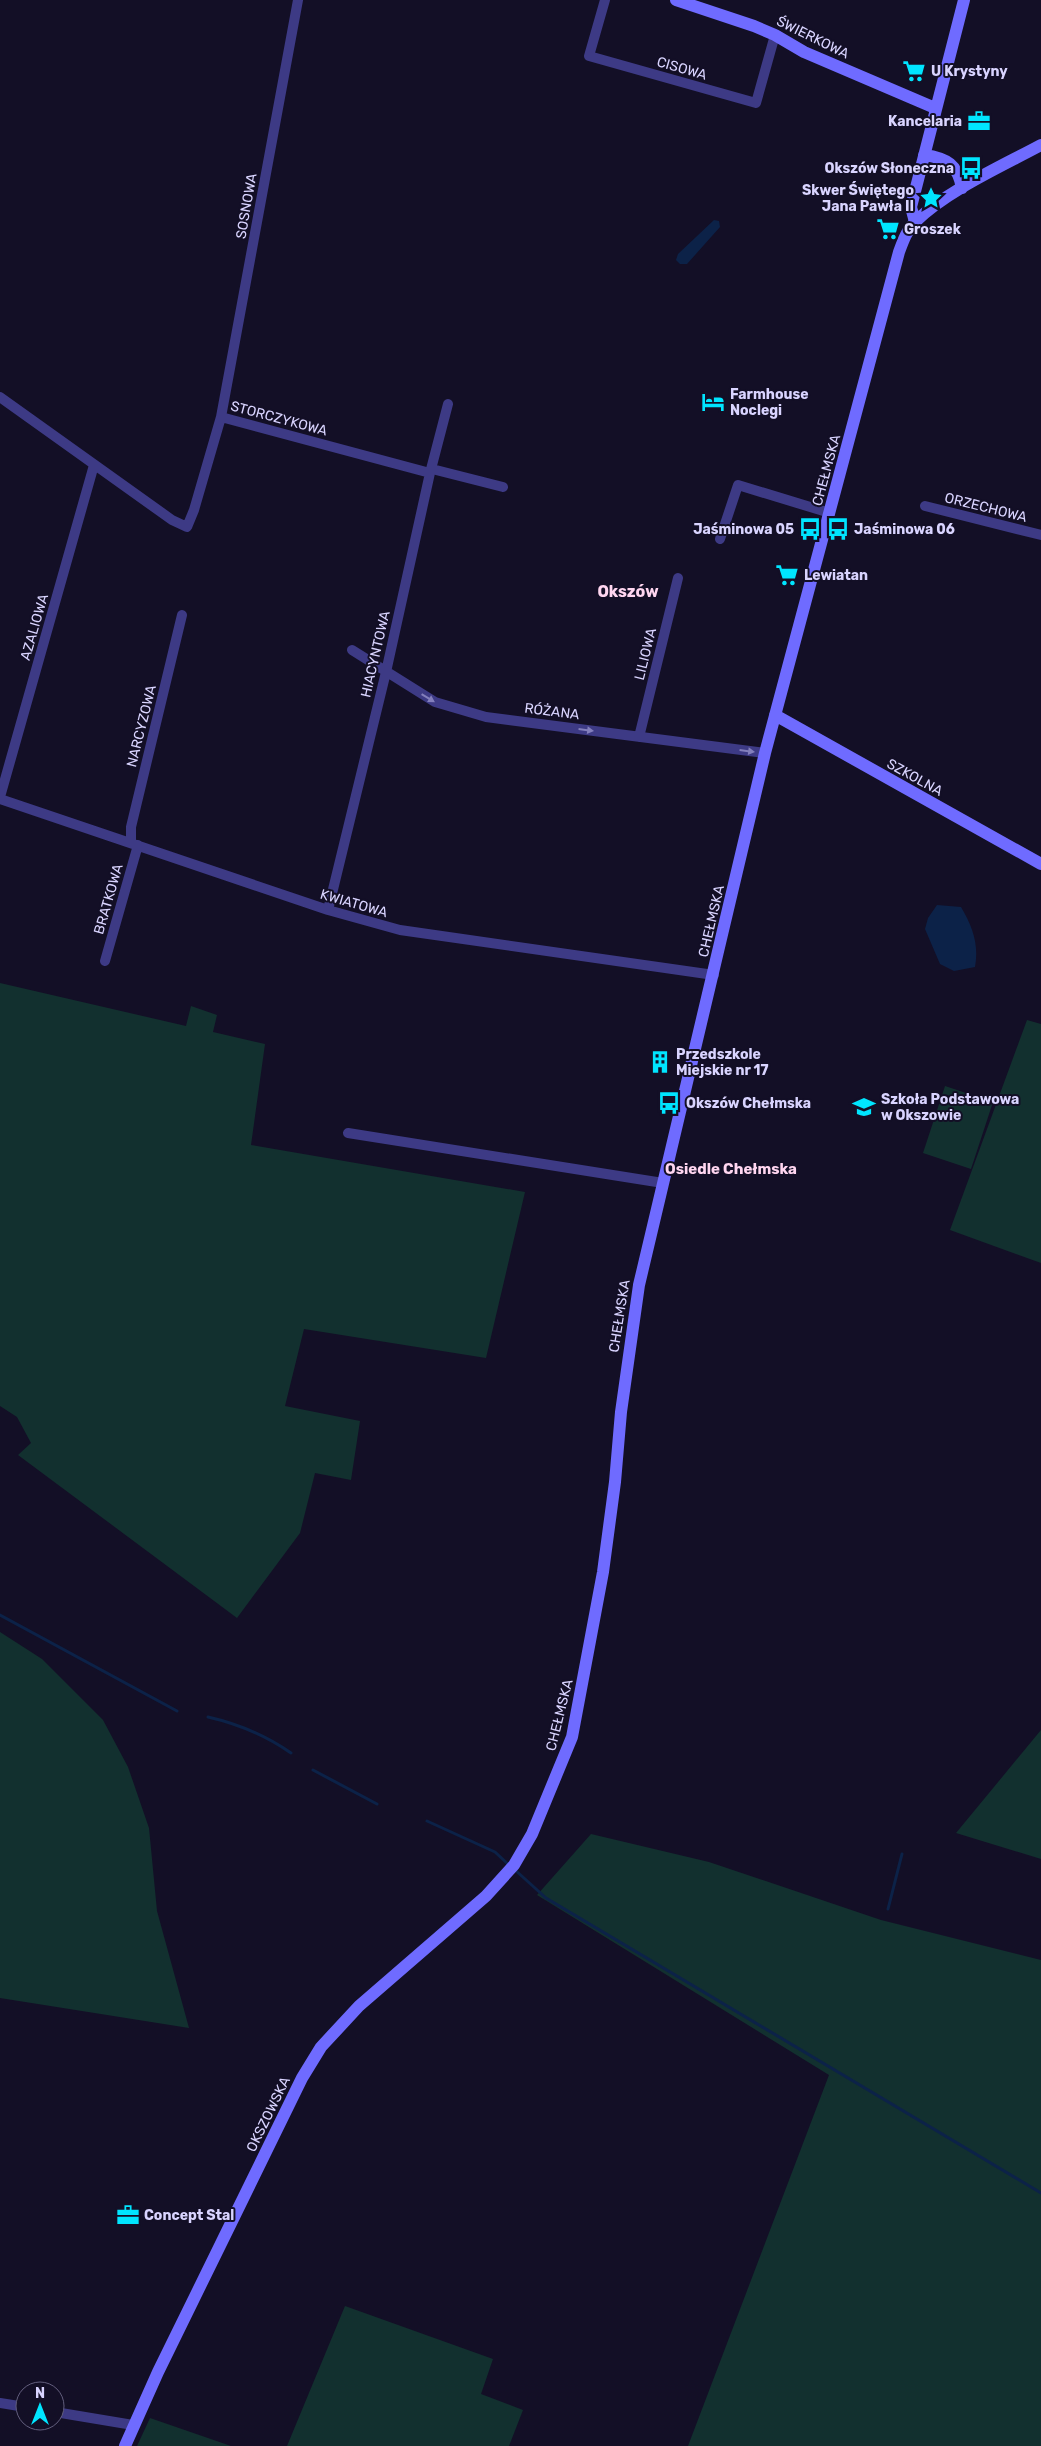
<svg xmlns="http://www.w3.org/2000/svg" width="1041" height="2446" font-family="Rubik,sans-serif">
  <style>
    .green { fill: #12302f }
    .water { fill: #0c2248 }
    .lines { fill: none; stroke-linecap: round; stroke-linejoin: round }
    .stream { stroke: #0c2248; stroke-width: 3 }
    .street { stroke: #3d3a85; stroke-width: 10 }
    .secondary { stroke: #6f6bff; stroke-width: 12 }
    .oneway { fill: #837fbc }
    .labels { text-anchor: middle; stroke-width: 4; stroke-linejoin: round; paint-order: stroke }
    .street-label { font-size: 14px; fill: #d9d4ff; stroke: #130f26 }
    .poi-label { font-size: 14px; font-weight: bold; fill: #d9d4ff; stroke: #130f26; text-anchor: start }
    .neighbourhood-label { font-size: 15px; font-weight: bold; fill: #ffd6f0; stroke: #130f26 }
    .quarter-label { font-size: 16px; font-weight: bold; fill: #ffd6f0; stroke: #130f26 }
  </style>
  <rect width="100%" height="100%" fill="#130f26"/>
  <path class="green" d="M0,983L186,1026L191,1006L217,1015L213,1032L265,1044L251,1145L525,1192L486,1358L304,1329L285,1406L360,1421L351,1480L315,1473L300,1533L237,1618L18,1455L31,1443L17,1417L0,1406Z
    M1027,1020L1041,1024V1263L950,1230Z
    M945,1086L993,1102L971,1169L923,1153Z
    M0,1632L42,1659L103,1720L128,1767L149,1828L157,1911L189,2028L0,1998Z
    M1041,1730V1859L956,1833Z
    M591,1834L709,1862L881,1920L1041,1960V2446H688L829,2075L537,1895Z
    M345,2306L493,2359L481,2394L523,2410L509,2446H287Z
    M150,2418L231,2446H137Z"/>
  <path class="water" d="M714,220L719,221L720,227L687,264H680L676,260L678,254Z
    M937,905L961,907C973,927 979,945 975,967L954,971L940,964L925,929L928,918Z"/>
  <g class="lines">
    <path class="stream" d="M0,1615L177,1711
      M208,1717C239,1724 265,1735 291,1753
      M313,1770L377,1804
      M427,1821L495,1852L509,1865
      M514,1869L546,1898L1041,2193
      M888,1909L902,1854"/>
    <path class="street" d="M605,0L589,56L756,103L775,35
      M0,397L172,520L187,527L194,510L221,417L298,0
      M221,417L430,473
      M432,469L503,487
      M925,506L1041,535
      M720,539L738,485L830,513
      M352,650L435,702L486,717L765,753
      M639,737L678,578
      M0,797L94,465
      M0,799L328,910L400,930L714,975
      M131,843V827L182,615
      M328,910L386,672L430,473L448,404
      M105,961L138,845
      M348,1133L663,1183
      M0,2403L25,2407
      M55,2412L133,2425"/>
    <path class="secondary" d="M676,0L754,26L775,35L804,52L935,108
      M924,155C947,158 958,165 962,188
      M915,222L911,207L964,0
      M775,715L1041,864
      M125,2446L158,2372L234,2217L302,2078L321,2047L359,2006L486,1896L514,1865L532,1834L572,1737L603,1572L615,1482L621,1412L639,1285L765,753L899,252C903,241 907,230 915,222C946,191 1002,166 1041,145"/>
  </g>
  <defs><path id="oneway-solid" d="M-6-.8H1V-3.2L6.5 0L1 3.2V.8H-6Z" transform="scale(1.25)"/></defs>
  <g class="oneway">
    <use href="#oneway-solid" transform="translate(428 698) rotate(31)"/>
    <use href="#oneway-solid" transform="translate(586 730) rotate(7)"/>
    <use href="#oneway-solid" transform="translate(747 751) rotate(7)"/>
  </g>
  <defs>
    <symbol id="supermarket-bare" viewBox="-9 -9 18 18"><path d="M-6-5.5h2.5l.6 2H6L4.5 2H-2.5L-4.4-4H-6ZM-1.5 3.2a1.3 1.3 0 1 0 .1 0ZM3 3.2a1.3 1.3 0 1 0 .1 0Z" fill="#00e5ff" stroke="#130f26" stroke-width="2.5" paint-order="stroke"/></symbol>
    <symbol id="office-bare" viewBox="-9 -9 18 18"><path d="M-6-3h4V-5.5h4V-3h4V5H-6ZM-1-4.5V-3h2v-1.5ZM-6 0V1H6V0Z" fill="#00e5ff" stroke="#130f26" stroke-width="2.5" paint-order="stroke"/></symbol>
    <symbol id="bus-bare" viewBox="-9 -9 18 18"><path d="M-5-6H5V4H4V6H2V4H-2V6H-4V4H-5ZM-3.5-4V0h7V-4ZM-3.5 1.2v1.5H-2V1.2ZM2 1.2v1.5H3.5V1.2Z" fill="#00e5ff" stroke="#130f26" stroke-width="2.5" paint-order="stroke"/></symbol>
    <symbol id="sight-bare" viewBox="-9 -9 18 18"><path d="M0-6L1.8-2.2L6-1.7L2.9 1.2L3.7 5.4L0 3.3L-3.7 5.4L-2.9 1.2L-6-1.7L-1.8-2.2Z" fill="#00e5ff" stroke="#130f26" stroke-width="2.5" paint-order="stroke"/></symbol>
    <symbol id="hotel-bare" viewBox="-9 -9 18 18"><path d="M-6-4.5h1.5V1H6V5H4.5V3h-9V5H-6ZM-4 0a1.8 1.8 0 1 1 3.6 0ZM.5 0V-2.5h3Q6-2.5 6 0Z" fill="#00e5ff" stroke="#130f26" stroke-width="2.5" paint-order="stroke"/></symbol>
    <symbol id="building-bare" viewBox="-9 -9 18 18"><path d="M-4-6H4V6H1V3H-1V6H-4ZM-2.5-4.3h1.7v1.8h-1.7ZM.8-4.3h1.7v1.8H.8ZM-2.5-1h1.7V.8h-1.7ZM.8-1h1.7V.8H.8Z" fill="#00e5ff" stroke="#130f26" stroke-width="2.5" paint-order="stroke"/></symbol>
    <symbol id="school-bare" viewBox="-9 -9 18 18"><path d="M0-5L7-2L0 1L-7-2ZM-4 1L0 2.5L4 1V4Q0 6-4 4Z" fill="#00e5ff" stroke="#130f26" stroke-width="2.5" paint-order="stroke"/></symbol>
  </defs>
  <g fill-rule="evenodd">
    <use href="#supermarket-bare" x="898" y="55" width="32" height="32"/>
    <use href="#office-bare" x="963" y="105" width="32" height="32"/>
    <use href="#bus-bare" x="955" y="152" width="32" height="32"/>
    <use href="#sight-bare" x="915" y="182" width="32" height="32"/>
    <use href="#supermarket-bare" x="872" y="213" width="32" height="32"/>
    <use href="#hotel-bare" x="697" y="386" width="32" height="32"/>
    <use href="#bus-bare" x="794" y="513" width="32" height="32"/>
    <use href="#bus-bare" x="822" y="513" width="32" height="32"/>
    <use href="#supermarket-bare" x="771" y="559" width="32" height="32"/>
    <use href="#building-bare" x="644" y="1046" width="32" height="32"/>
    <use href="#bus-bare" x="653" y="1087" width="32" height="32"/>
    <use href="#school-bare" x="848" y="1091" width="32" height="32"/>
    <use href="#office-bare" x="112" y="2199" width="32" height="32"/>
  </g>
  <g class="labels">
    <g class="street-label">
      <text transform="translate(813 37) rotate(26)" y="5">ŚWIERKOWA</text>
      <text transform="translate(682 68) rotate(16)" y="5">CISOWA</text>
      <text transform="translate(246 206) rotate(-80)" y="5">SOSNOWA</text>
      <text transform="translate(279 418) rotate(15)" y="5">STORCZYKOWA</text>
      <text transform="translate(826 470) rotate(-75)" y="5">CHEŁMSKA</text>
      <text transform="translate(986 507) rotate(14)" y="5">ORZECHOWA</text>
      <text transform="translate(34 627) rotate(-74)" y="5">AZALIOWA</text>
      <text transform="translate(375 654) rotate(-77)" y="5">HIACYNTOWA</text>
      <text transform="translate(645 654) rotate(-76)" y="5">LILIOWA</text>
      <text transform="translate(552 711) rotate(7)" y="5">RÓŻANA</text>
      <text transform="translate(141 726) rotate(-76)" y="5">NARCYZOWA</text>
      <text transform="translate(915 777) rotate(29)" y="5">SZKOLNA</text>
      <text transform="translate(108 899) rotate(-74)" y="5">BRATKOWA</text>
      <text transform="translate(354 903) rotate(16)" y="5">KWIATOWA</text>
      <text transform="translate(711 921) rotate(-77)" y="5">CHEŁMSKA</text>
      <text transform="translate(619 1316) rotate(-81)" y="5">CHEŁMSKA</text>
      <text transform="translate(559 1715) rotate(-76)" y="5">CHEŁMSKA</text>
      <text transform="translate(268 2114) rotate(-64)" y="5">OKSZOWSKA</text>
    </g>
    <g class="poi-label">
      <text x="931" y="76">U Krystyny</text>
      <text x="962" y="126" text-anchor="end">Kancelaria</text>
      <text x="954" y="173" text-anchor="end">Okszów Słoneczna</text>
      <text x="914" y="195" text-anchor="end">Skwer Świętego<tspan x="914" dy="16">Jana Pawła II</tspan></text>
      <text x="904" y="234">Groszek</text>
      <text x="730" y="399">Farmhouse<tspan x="730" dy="16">Noclegi</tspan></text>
      <text x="794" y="534" text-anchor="end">Jaśminowa 05</text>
      <text x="854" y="534">Jaśminowa 06</text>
      <text x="804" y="580">Lewiatan</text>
      <text x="676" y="1059">Przedszkole<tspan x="676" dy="16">Miejskie nr 17</tspan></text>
      <text x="881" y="1104">Szkoła Podstawowa<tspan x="881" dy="16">w Okszowie</tspan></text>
      <text x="686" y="1108">Okszów Chełmska</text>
      <text x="144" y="2220">Concept Stal</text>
    </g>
    <g class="neighbourhood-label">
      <text x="731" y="1174">Osiedle Chełmska</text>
    </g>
    <g class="quarter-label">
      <text x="628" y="597">Okszów</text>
    </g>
  </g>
  <g transform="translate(40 2406)"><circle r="24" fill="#130f26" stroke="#625e7d"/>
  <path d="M0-4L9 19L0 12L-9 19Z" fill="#00e5ff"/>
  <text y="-8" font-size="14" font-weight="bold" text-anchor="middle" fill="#d9d4ff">N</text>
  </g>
</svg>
